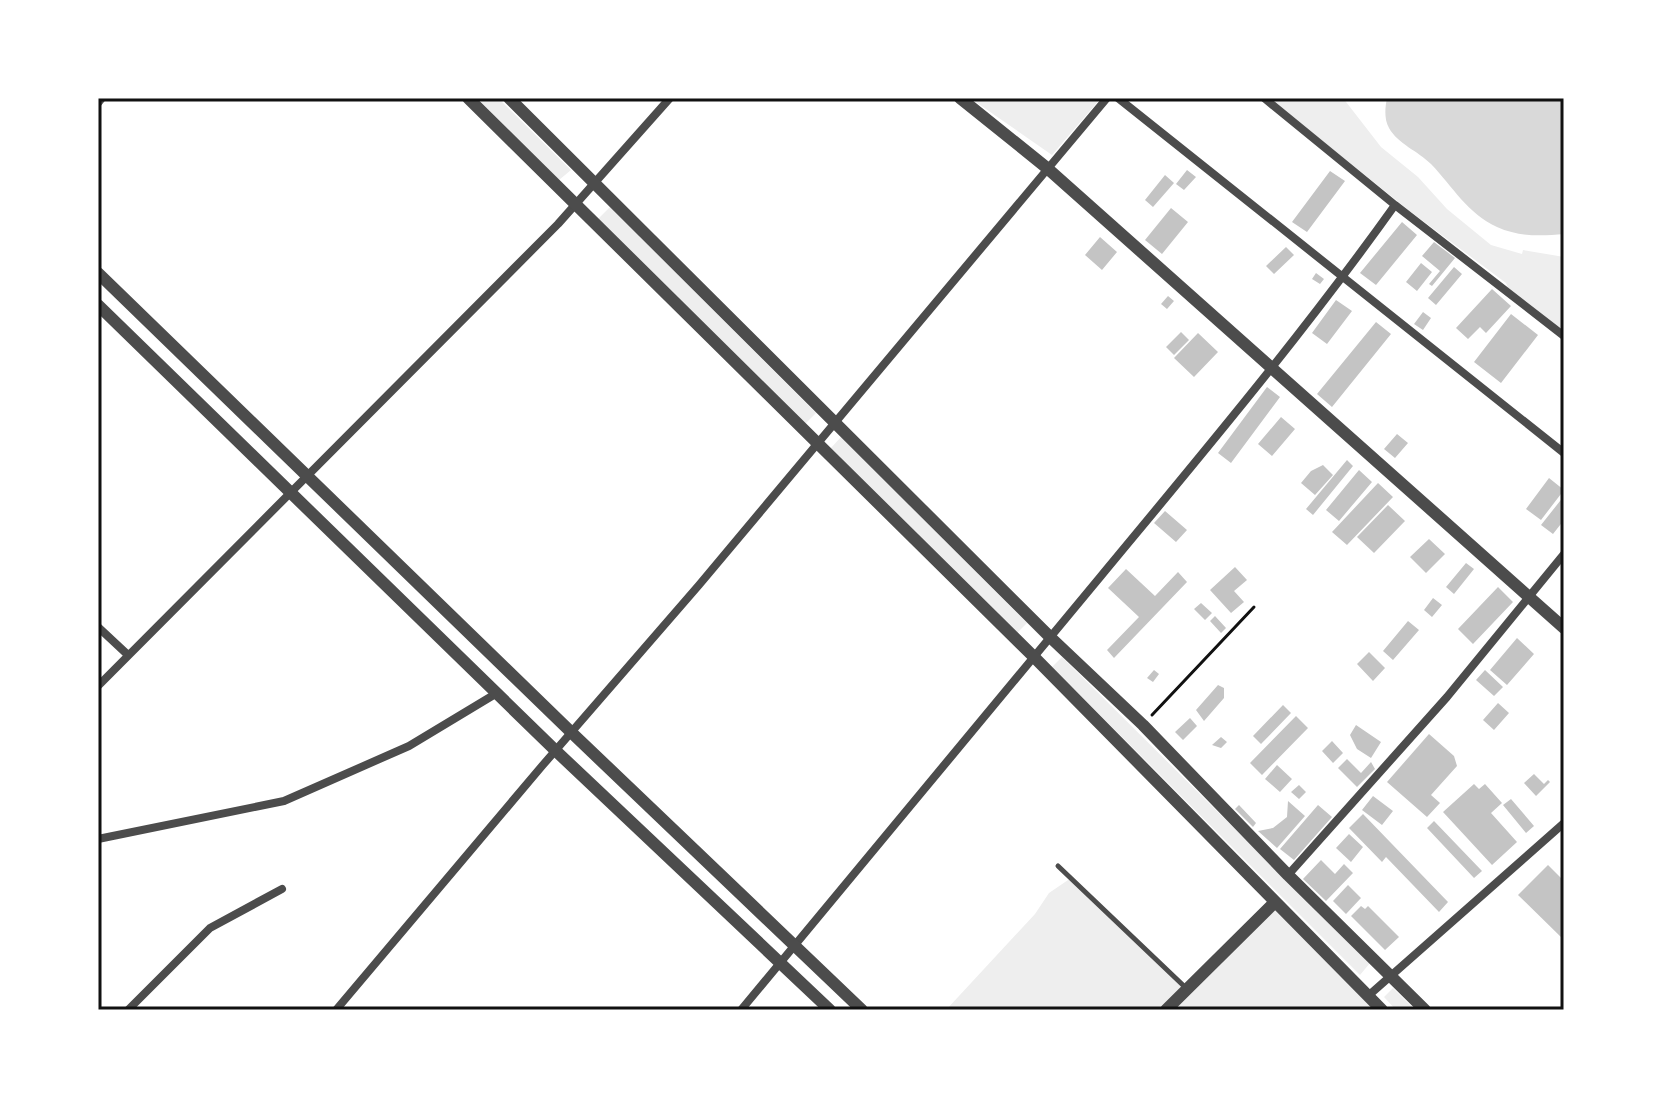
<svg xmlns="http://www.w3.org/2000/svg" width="1662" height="1108" font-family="'Nunito Sans',sans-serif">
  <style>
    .green { fill: #eee }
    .water { fill: #d9d9d9 }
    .building { fill: #c4c4c4 }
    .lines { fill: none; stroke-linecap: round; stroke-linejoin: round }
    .path { stroke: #111; stroke-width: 3 }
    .service { stroke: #4c4c4c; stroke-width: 5 }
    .minor { stroke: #4c4c4c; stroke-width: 8 }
    .tertiary { stroke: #4c4c4c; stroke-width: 12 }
    .neatline { fill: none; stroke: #111; stroke-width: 3 }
  </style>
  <rect width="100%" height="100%" fill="#fff"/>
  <path class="green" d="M477,98H498L571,170L559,180Z
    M970,98H1101L1052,155Z
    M1269,98H1343L1381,147L1418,177L1447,209L1491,245L1522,254L1523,250L1564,257V333L1509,290L1506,283L1411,212Z
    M610,207L816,413L805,424L598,219Z
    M841,437L1027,623L1017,633L830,449Z
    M1062,657L1370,963L1360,975L1052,667Z
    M1071,878L1185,988L1274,900L1384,1010H946L1035,914L1049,893Z
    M1393,988L1415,1010H1396L1384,997Z"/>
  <path class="water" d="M1387,98H1564V234C1541,236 1519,237 1497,227C1467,213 1453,187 1431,164C1418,151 1398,144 1389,128C1384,119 1385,108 1387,98Z"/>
  <path class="building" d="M1187,170L1196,177L1184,190L1176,184Z
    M1330,171L1345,181L1307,232L1292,222Z
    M1165,175L1174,183L1153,207L1145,200Z
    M1171,208L1188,222L1162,254L1145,240Z
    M1402,222L1417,235L1376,285L1360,273Z
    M1100,237L1117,252L1102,270L1085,255Z
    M1434,242L1455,258L1432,286L1429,284L1440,271L1422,256Z
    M1286,247L1294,255L1274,274L1266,266Z
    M1421,263L1432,272L1417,291L1406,282Z
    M1454,267L1462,274L1436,305L1428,298Z
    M1316,273L1324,279L1320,284L1312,279Z
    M1492,289L1511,306L1486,333L1480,327L1468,339L1456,328Z
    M1168,296L1174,301L1167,309L1161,304Z
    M1336,300L1352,311L1327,344L1312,333Z
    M1423,312L1431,318L1423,330L1414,324Z
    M1511,314L1538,335L1501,383L1474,362Z
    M1376,322L1391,334L1332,407L1317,394Z
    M1181,332L1189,340L1174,355L1166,347Z
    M1198,333L1218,352L1194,377L1174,358Z
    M1267,387L1280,397L1231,463L1218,453Z
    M1281,417L1295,429L1272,456L1258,444Z
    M1397,434L1408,443L1395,458L1384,449Z
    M1347,460L1353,466L1313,515L1306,509Z
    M1323,465L1333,475L1315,495L1301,483L1311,471Z
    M1359,470L1372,482L1339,521L1326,510Z
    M1549,478L1564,490L1541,520L1526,509Z
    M1378,483L1393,497L1347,545L1332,532Z
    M1564,496V520L1553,534L1541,525Z
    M1388,505L1405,521L1374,553L1357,537Z
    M1165,511L1187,530L1176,542L1154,523Z
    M1429,539L1445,554L1426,573L1410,557Z
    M1466,563L1474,569L1454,594L1446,587Z
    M1235,567L1247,580L1234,591L1244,602L1231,613L1210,590Z
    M1126,569L1155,596L1178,572L1187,582L1114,658L1107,650L1139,617L1108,588Z
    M1498,587L1513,602L1473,644L1458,629Z
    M1433,598L1442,605L1432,617L1424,610Z
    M1201,603L1212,613L1205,620L1194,609Z
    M1215,616L1226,628L1221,633L1210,621Z
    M1408,621L1419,630L1393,660L1383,651Z
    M1517,638L1534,654L1507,685L1490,670Z
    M1369,652L1385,668L1373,681L1357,664Z
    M1154,670L1159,674L1153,682L1147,678Z
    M1485,670L1503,687L1494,696L1476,680Z
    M1218,685L1224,688V698L1204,721L1196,710Z
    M1498,703L1509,713L1494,730L1483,720Z
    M1283,705L1291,713L1261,744L1253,736Z
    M1296,716L1308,728L1262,775L1250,763Z
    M1190,718L1197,726L1183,740L1175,732Z
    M1356,725L1381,742L1371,758L1357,749L1350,735Z
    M1429,734L1454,756L1457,766L1431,795L1440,803L1427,817L1387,782Z
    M1221,737L1227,742L1221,748L1212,745Z
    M1332,741L1343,753L1333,763L1322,751Z
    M1347,759L1361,773L1371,762L1375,769L1357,787L1338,768Z
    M1277,765L1292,779L1280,792L1265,779Z
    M1534,774L1544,784L1548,780L1550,782L1536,796L1524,783Z
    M1474,784L1479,789L1485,784L1502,803L1491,813L1517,842L1492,865L1443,812Z
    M1299,785L1306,792L1299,799L1291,792Z
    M1373,796L1393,811L1382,825L1362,810Z
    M1511,799L1534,826L1526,833L1503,805Z
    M1288,801L1305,816L1277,848L1258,831L1273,828L1287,817Z
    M1239,805L1256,823L1253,827L1235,809Z
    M1318,805L1332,817L1294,860L1280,849Z
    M1363,814L1448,902L1439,912L1386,857L1382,862L1349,828Z
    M1434,821L1482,871L1474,878L1427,828Z
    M1349,834L1363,847L1351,862L1336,848Z
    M1321,860L1335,874L1344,864L1353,873L1326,901L1303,879Z
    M1548,865L1564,881V940L1518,895Z
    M1348,885L1361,898L1346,914L1333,901Z
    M1361,906L1365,909L1368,906L1399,937L1385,950L1351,916Z"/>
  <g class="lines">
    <path class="path" d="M1152,715L1254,607"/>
    <path class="service" d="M1058,866L1186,988"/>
    <path class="minor" d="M1118,98L1564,453
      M1264,98L1395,205L1564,336
      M98,103L102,98
      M98,627L128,655
      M98,686L558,224L670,98
      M98,839L284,801L409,746L497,693
      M1288,875L1447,697L1564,554
      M1368,996L1564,823
      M128,1010L210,928L282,889
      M336,1010L542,766L699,585L1107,98
      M741,1010C861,865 981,721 1101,576C1202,454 1303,334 1395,205"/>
    <path class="tertiary" d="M468,98L1035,658L1382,1010
      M509,98L1050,637L1143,725L1288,875L1425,1010
      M960,98L1047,168L1564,628
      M98,273L572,733L862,1010
      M98,305L556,751L830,1010
      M1166,1010L1275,902"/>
  </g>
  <rect width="1662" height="1108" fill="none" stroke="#ffffff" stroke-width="200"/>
  <rect x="100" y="100" width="1462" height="908" class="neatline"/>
</svg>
